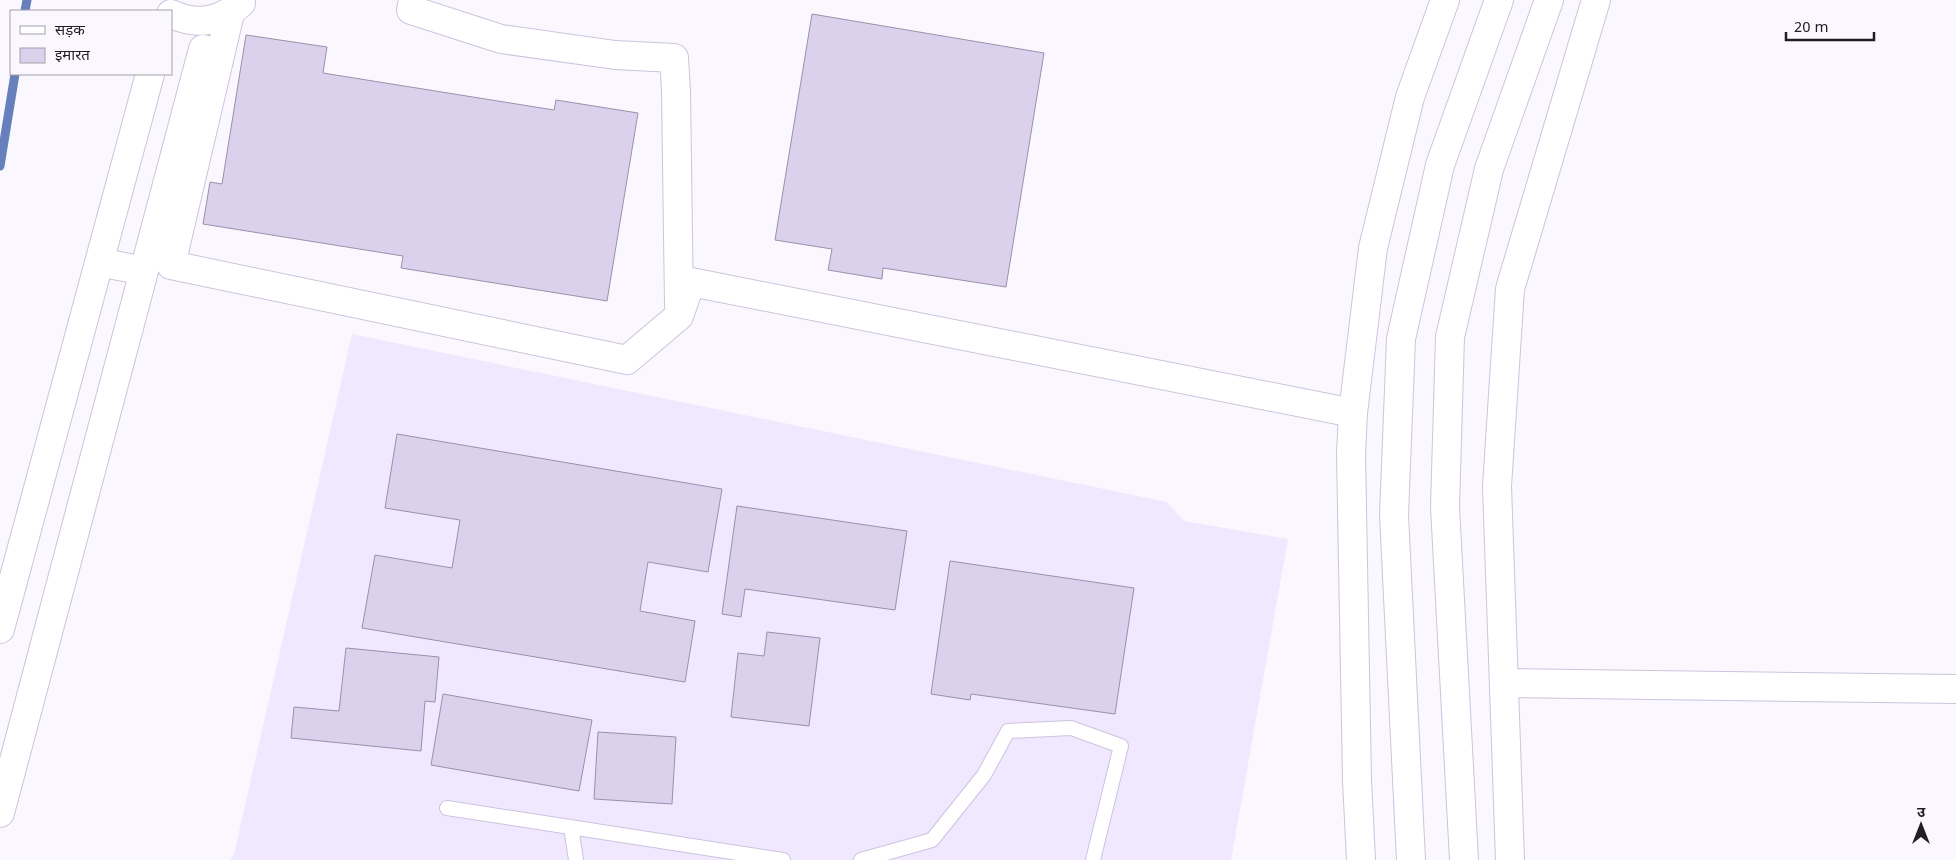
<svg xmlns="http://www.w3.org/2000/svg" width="1956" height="860" font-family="Georgia,'Noto Sans Devanagari',serif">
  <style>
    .built { fill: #f0e8fe }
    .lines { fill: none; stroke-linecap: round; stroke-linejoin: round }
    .stream { stroke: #6780bc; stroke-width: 9 }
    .building { fill: #dbd1ed; stroke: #9a90ab }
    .lane-casing { stroke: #cdc3df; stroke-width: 16 }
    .street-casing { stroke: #cdc3df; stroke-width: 30 }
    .secondary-casing { stroke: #cdc3df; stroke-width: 30 }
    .highway-casing { stroke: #cdc3df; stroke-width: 30 }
    .lane { stroke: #fff; stroke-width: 14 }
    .street { stroke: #fff; stroke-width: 28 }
    .secondary { stroke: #fff; stroke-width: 28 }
    .highway { stroke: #fff; stroke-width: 28 }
  </style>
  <rect width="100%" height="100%" fill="#faf8fe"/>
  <path class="built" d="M352,334L1167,502L1184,521L1288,539L1231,860H230L234,854Z"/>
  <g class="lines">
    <path class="stream" d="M25,11L27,0
      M0,166L15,74"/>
  </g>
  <path class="building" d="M812,14L1044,53L1006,287L883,268L882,279L828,270L832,249L775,240Z
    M246,35L327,47L323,73L554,110L556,100L638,113L607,301L401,268L403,256L203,224L210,182L222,184Z
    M397,434L722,489L708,572L648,562L640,611L695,621L685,682L362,628L375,555L452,568L460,520L385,508Z
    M737,506L907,531L895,610L745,589L741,617L722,614Z
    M950,561L1134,588L1115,714L971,694L970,700L931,694Z
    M767,632L820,638L809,726L731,717L738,653L764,656Z
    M346,648L439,657L435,702L425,701L421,751L291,738L294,707L339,711Z
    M443,694L592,720L579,791L431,765Z
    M598,732L676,737L672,804L594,799Z"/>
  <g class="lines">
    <defs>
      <path id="lane" d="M447,808L783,860
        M571,827L576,860
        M861,860L932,840L984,775L1008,731L1071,728L1121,746L1093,860"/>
      <path id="street" d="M413,0L411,10L501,39L615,55L674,58L676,91L679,305
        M230,13L171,265L627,360L679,316L691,282L1353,413
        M171,14C198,26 220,22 241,3
        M99,262L144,271
        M0,629L150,74
        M1504,683L1956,689
        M0,813L203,49"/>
      <path id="secondary" d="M1361,860L1357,780L1351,454L1353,413L1373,248L1410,97L1445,0
        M1510,860L1497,486L1510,289L1596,0"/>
      <path id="highway" d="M1411,860L1394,515L1401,339L1440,165L1499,0
        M1464,860L1445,507L1450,337L1489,169L1549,0"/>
    </defs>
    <use href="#lane" class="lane-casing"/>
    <use href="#street" class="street-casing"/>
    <use href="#secondary" class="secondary-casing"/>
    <use href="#highway" class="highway-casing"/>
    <use href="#lane" class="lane"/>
    <use href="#street" class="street"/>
    <use href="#secondary" class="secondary"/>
    <use href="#highway" class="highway"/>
  </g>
  <rect x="10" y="10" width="162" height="65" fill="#faf8fe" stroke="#a3a0a8"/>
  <rect x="20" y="26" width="25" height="8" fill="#ffffff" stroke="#a3a0a8"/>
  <text x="55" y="35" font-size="15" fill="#211d27">सड़क</text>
  <rect x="20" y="48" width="25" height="15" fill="#dbd1ed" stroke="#a3a0a8"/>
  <text x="55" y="60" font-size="15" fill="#211d27">इमारत</text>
  <g transform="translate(1921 825)" stroke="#faf8fe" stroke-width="4" paint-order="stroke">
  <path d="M0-4L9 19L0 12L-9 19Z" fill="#211d27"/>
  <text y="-8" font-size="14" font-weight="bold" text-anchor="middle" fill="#211d27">उ</text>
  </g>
  <path d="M1786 32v8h88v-8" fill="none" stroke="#211d27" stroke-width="2.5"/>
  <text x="1794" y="32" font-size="15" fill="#211d27" stroke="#faf8fe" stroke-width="4" paint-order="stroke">20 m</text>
</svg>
